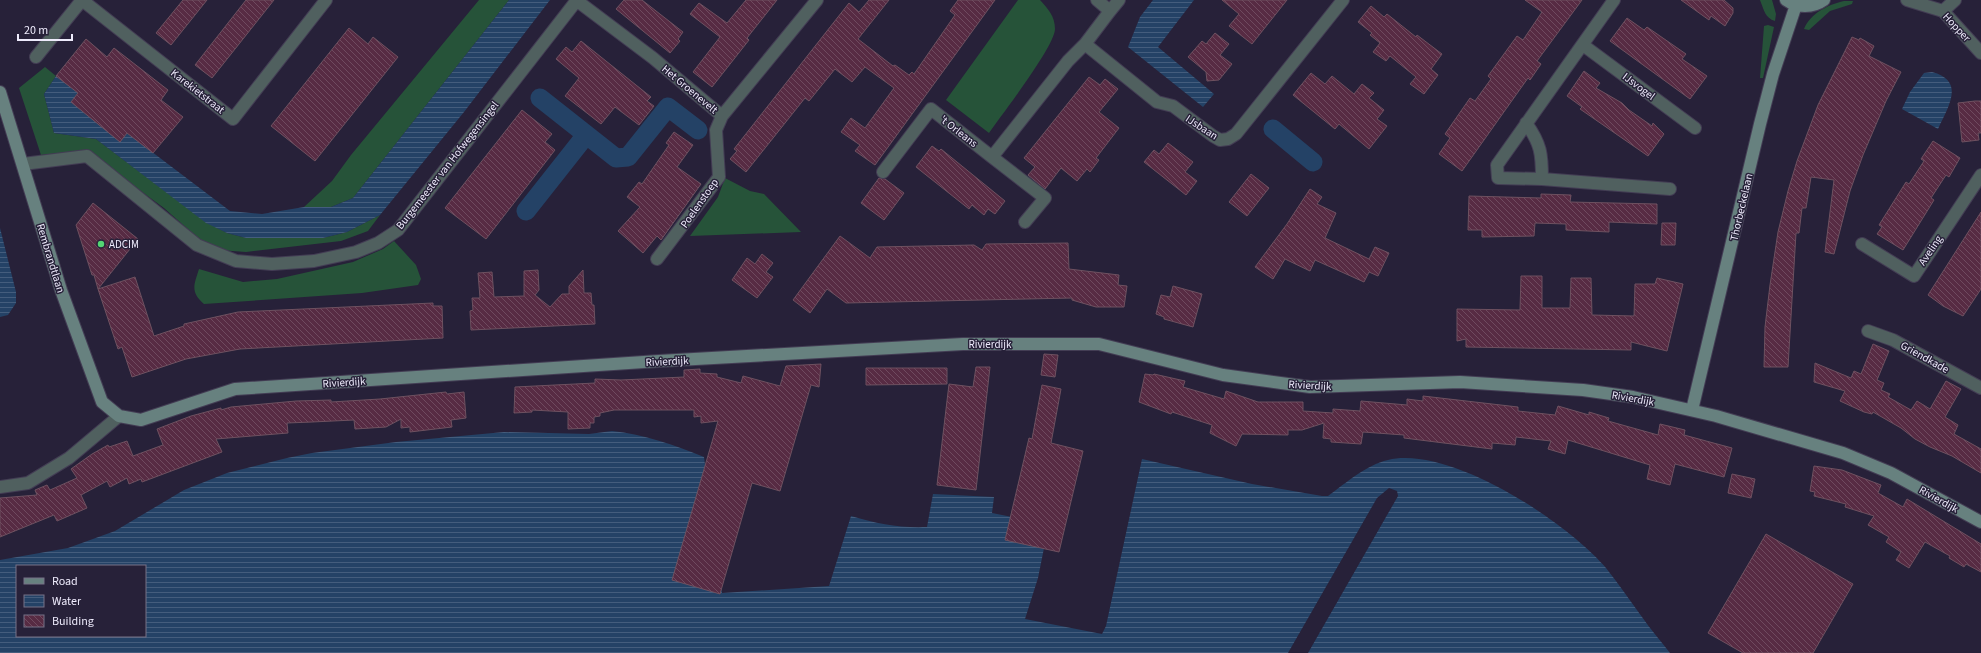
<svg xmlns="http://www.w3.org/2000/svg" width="1981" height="653" font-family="'Source Sans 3',sans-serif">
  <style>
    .grass { fill: #265339 }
    .water { fill: url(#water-rules); fill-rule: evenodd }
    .pier { fill: #272139 }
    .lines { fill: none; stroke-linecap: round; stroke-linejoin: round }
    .canal { stroke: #244266; stroke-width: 19 }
    .building { fill: url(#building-back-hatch); stroke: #6e5160 }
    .street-casing { stroke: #433d54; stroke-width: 14 }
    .secondary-casing { stroke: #433d54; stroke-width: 14 }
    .street { stroke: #50605f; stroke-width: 12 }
    .secondary { stroke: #67817f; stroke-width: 12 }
    .poi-dot { fill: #53d673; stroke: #272139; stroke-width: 1.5 }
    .labels { text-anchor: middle; stroke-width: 3; stroke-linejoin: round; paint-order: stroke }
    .street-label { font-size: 11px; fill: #eeebfc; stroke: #272139 }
    .poi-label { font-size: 11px; fill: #eeebfc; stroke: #272139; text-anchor: start }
  </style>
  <defs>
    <pattern id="water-rules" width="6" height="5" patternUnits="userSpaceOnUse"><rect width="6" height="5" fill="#244266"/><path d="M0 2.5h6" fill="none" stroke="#445d7d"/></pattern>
    <pattern id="building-back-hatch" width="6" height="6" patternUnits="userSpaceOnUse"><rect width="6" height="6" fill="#572b43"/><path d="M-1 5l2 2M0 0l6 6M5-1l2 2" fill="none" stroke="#6f4a5f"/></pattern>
  </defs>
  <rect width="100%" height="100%" fill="#272139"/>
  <path class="grass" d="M479,0H509L353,198L331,207H304L332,181L351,155Z
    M1018,0H1040C1048,9 1055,16 1055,29C1055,46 1001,116 989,133L946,100Z
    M1760,0H1772L1776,14L1775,21C1765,18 1764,10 1760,0Z
    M1844,1H1853L1852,4L1830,11L1809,30L1804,29C1811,13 1827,5 1844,1Z
    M1768,25L1774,27L1763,78H1760L1764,26Z
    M45,67L56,76L44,94L54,133L96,139L206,222L227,233L246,238H323L347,232L380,215L368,231L341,241L246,252L219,250L200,240L164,208L90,154L71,152L41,155L19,88Z
    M725,178L750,191L764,194L801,232L690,236L718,197Z
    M394,241L416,265L421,279L418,285L362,293L204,304C190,292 194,285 199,269L243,282L277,279L353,262L383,249Z"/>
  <path class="water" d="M509,0H550L464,112L380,215L347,232L323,238H246L227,233L206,223L96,139L54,133L44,94L56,76L78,93L71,102L120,141L127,133L230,211L262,214L304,207H331L353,198Z
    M1153,0H1194L1158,47L1214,94L1203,107L1128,47L1140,17Z
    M1932,72C1966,81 1948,107 1938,129L1902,109L1910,92L1924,73Z
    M0,228L16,292V303L8,315L0,317Z
    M612,431C644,434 674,445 704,457L722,593L829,586L851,516C878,524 899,528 927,527L933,494L994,497L992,513L1012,517L1044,548L1038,578L1025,619L1102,634L1106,626L1142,459L1252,484L1322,496H1328C1346,483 1366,465 1388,460C1450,445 1567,522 1606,568C1619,584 1630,601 1642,617C1651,630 1661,641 1670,653H0V560L68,548L115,531L184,490L227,473L287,458L312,453L396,442L504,432L589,434ZM17,566H145V636H17Z"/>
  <path class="pier" d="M1389,488L1397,491L1398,496L1308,653H1288L1377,498Z"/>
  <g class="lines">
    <path class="canal" d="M540,98L616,158L628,157L668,107L698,130
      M1273,129L1313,162
      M526,211L586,135"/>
  </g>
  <path class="building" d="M183,0H207L171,45L156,33Z
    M246,0H274L212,78L195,65Z
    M624,0H642L683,32L678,39L680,41L670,53L616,9Z
    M746,0H777L747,38L749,40L712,87L693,72L720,37L690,14L699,3L727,23Z
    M869,0H889L858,39L893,66L895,65L909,75L912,72L914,74L955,15L950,11L958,0H995L875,165L855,151L860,145L841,132L851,118L865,128L894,88L865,67L852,82L835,69L809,101L805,98L746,172L730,159L737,151L734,149L849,3L859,12Z
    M1222,0H1287L1252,44L1229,26L1239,14Z
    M1525,0H1582L1537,61L1541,64L1530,80L1528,78L1462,171L1439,154L1450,138L1445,134L1470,98L1475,101L1491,79L1488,76L1517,36L1523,40L1542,12Z
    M1681,0H1724L1733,8V13L1725,26L1711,16L1709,20Z
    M1371,6L1384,17L1387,14L1416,37L1417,35L1442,54L1431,69L1438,75L1424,94L1410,84L1416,77L1390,56L1386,61L1373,52L1380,43L1370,35L1372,33L1358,22Z
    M1627,18L1644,30L1647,27L1686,54L1682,59L1707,76L1690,99L1610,41Z
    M349,28L368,44L373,37L398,57L315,161L271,126Z
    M1215,33L1229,44L1220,55L1232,64L1219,80L1207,81L1206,72L1188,57L1202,41L1206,44Z
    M1852,37L1859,40L1860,38L1874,46L1869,56L1901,72L1886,101L1863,155L1850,191L1834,254L1825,252L1834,180L1811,177L1806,208H1802L1799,233H1796L1788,367H1764L1765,327L1770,285L1778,232L1788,191L1797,161L1818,105Z
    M86,39L107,57L114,48L168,90L161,100L183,117L153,153L127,133L120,142L71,102L78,93L56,76Z
    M581,41L651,97L647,101L654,106L639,125L615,107L601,124L565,96L579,78L556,59L566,47L572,52Z
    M1584,71L1600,83L1596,88L1622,103L1629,110L1652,126L1653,123L1664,134L1648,156L1580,109L1582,107L1567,96Z
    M1311,73L1325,84L1332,76L1354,94L1362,84L1374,93L1369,98L1384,110L1377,119L1387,126L1369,149L1339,124L1335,129L1293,95Z
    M1089,77L1100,85L1105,79L1118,89L1099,112L1119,128L1096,158L1099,160L1090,172L1087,169L1077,181L1061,168L1045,189L1028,175L1035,167L1024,158Z
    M1975,101H1981V133H1978L1979,140L1962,142L1958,103Z
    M522,110L552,134L545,142L555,150L486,239L445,208Z
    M674,132L693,145L677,167L701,184L661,240L657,236L643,253L618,231L640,207L627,197L639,182L642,184L669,145L666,143Z
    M1933,141L1960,158L1949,177L1946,175L1931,198L1934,200L1903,250L1877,234L1882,227L1879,225L1906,182L1909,184L1924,161L1921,159Z
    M1168,143L1193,162L1185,172L1197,181L1186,195L1144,162L1154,150L1159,154Z
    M932,146L939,151L941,149L1005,201L995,214L988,209L984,215L972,205L969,209L916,167Z
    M1251,174L1269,188L1247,216L1229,202Z
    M879,178L885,179L904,193L884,220L861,203Z
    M1310,189L1322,197L1317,204L1336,213L1325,238L1369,259L1375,247L1389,253L1378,276L1369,272L1364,282L1315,260L1310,271L1285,259L1273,279L1255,267L1287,224Z
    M1541,194L1571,195L1570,202L1657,204V224L1609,222V232L1566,230V224L1535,223L1534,236L1482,237V230H1468L1469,196L1541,198Z
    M93,203L138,239L98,289L94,275H92L76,225Z
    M1981,212V289L1963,316L1943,306L1928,295Z
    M1662,223H1676L1675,245H1661Z
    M840,236L870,258L877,247L974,245L982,250L986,244L1068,243L1069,269L1119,275L1118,285L1127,286L1124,307H1096L1072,300V298L846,303L827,289L810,313L793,300Z
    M762,254L773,263L766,272L773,277L757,298L732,280L747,258L755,264Z
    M538,270L539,290L535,295L550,307L562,294H569V286L583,270L584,293H591L592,305H594L595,324L471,330L470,311L473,310L472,298H480L478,273L492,272L494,297L524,296V271Z
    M1521,276H1542V308H1570L1571,278H1591L1592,315L1634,316L1635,284H1655L1657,278L1683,284L1667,351L1631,342V350L1466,347V339L1457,341V309L1520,310Z
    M135,277L154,336L184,326V324L238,312L433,303V306H442L443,338L240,349L186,359L132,377L122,347L118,349L98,289Z
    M1173,286L1202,294L1193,327L1164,319V317L1156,314L1161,295L1170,297Z
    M1873,344L1889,351L1877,380L1884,383L1881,390L1890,394L1888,397L1911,410L1917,401L1930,409L1946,381L1961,389L1945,417L1958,425L1954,434L1981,449V473L1952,456L1930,447L1915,439L1901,428L1873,412L1872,414L1864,412L1840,401L1845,391L1814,382L1815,363L1851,378L1854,371L1861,374Z
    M1044,354L1058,355L1055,377L1041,375Z
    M821,364L819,387L811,385L780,491L752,483L720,594L672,580L718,421L701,423V416L694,417V410H614L600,413V416L594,417V423H590V428L568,429V412L532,410V412L514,413L515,387L595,383V379L621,380L684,377V370L700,369V373L717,374V377L741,383L743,376L780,386L786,366Z
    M976,367H990L976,490L937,485L949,384L973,387Z
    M866,368H947V384L866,385Z
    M1145,374L1153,375L1154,374L1185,381L1183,387L1224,399L1226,391L1258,402H1303V411L1333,413V409L1360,411L1361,401L1407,405V399L1423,401V396L1518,407V411L1555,415L1558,406L1589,415V412L1609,418L1608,421L1658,435L1660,424L1685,430L1684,435L1732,448L1724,477L1675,464L1670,485L1647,479L1650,465L1568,440L1565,454L1548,449L1551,441L1516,437L1515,445L1492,443V449L1404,438V435L1363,432L1361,444L1331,442V439L1323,438L1324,423L1302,430H1288V435L1242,434L1236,446L1210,433L1212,425L1172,412L1171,414L1139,402Z
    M1042,385L1061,389L1051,443L1083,451L1059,552L1005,540L1029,438L1032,439Z
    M446,392L447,394L464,392L466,418L451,420L452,427L410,432V427L401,428V419L386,427L355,429L354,420L312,422L287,423L288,433L216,439L222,452L142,482L141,479L129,484L127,478L110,487L107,481L81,495L87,508L57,521L54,515L0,537V498L37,495L35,490L47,485L50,490L77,478L71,469L92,454L108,445L109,447L127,441L133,456L163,445L157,429L191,416L221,408V410L231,407L296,401L331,400V402L380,399Z
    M1814,466L1842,470L1881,485L1878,493L1903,507L1907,499L1981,544V572L1966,564L1964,567L1949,558L1950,556L1925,542L1909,568L1896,560L1901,552L1886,542L1889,537L1868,525L1874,516L1845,507L1846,504L1814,496L1815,492L1810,491Z
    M1732,474L1755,479L1751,498L1728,493Z
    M1766,534L1853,584L1813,653H1743L1708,633Z"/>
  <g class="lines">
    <defs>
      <path id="street" d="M82,0L233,119L326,0
        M576,0L653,58L722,116L817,0
        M1097,0L1110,11L1119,0
        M1614,0L1497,165L1498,178L1542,179L1670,189
        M1907,0L1943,11L1981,53
        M1110,11L1085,44L1157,102L1173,106L1213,136L1220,140L1228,139L1236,134L1343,0
        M1943,11L1955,0
        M1583,45L1695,128
        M36,57L82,0
        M1526,123C1541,144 1542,154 1542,179
        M992,157L1045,198L1025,222
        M23,164L87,156L197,245L236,261L272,264L314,261L356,252L378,243L398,230L577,0
        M883,172L931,109L992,157L1068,61L1085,44
        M1862,244L1914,276L1981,175
        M657,259L719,177L716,130L722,116
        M1868,331L1893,340L1981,388
        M0,487L28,483L69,458L119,416"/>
      <path id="secondary" d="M1786,0C1797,8 1813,8 1824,0
        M0,92L61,290L102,402L119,416L141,420L235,389L659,361L963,344H1099L1223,375L1310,387L1460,382L1583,390L1633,397L1716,416L1843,453L1891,473L1981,522
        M1692,410L1760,124L1773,74L1796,5"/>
    </defs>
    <use href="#street" class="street-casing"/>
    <use href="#secondary" class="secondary-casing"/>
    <use href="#street" class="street"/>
    <use href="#secondary" class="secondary"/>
  </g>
  <circle class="poi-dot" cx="101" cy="244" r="4"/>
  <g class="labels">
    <g class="street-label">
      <text transform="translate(1957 27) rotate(47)" y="4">Hopper</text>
      <text transform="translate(1639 86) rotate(37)" y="4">IJsvogel</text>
      <text transform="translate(690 89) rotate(40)" y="4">Het Groenevelt</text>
      <text transform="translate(198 91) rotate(38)" y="4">Karekietstraat</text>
      <text transform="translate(1202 127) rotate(33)" y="4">IJsbaan</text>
      <text transform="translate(959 131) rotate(38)" y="4">'t Orleans</text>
      <text transform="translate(447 165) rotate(-52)" y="4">Burgemeester van Hofwegensingel</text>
      <text transform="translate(699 203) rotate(-55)" y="4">Poelenstoep</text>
      <text transform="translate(1741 207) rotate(-77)" y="4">Thorbeckelaan</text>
      <text transform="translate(1930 250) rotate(-56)" y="4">Aveling</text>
      <text transform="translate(51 258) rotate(73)" y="4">Rembrandtlaan</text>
      <text x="990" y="348">Rivierdijk</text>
      <text transform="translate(1925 357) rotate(29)" y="4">Griendkade</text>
      <text transform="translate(667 361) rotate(-3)" y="4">Rivierdijk</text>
      <text transform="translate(344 382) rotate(-4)" y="4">Rivierdijk</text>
      <text transform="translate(1310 385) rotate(3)" y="4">Rivierdijk</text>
      <text transform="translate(1633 398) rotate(10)" y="4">Rivierdijk</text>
      <text transform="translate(1939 499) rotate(29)" y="4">Rivierdijk</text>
    </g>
    <g class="poi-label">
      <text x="109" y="248">ADCIM</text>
    </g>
  </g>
  <rect x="16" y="565" width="130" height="72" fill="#272139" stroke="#777287"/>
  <rect x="24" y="578" width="20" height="6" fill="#67817f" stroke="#777287"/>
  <text x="52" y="585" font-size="12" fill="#eeebfc">Road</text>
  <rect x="24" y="595" width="20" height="12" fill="url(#water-rules)" stroke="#777287"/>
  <text x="52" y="605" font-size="12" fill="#eeebfc">Water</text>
  <rect x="24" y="615" width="20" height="12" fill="url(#building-back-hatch)" stroke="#777287"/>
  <text x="52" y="625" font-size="12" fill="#eeebfc">Building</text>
  <path d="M18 34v6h54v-6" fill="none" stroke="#eeebfc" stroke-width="2"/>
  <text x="24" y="34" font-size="12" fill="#eeebfc" stroke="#272139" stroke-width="3" paint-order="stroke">20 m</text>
</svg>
